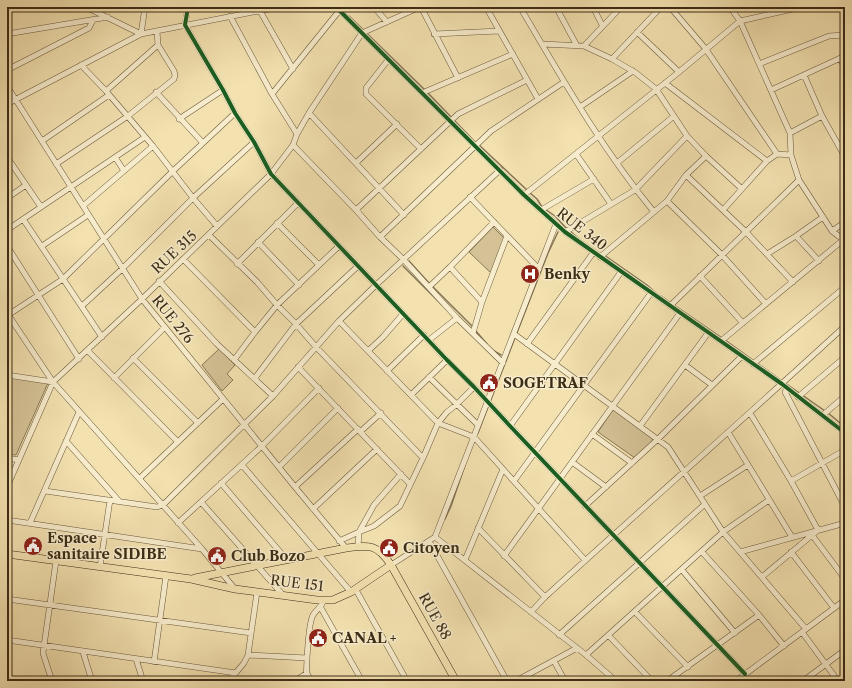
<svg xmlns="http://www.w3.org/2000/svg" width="852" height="688" font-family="'Libre Caslon Text',serif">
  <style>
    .green { fill: #d4c296; stroke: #887856 }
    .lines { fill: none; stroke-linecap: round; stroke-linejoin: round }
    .stream { stroke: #857454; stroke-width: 1.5 }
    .minor-casing { stroke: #6a5a3d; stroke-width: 6 }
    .major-casing { stroke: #3c2d17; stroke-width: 8 }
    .minor { stroke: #f7eccc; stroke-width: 5 }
    .major { stroke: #f3e1b0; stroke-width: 7 }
    .cycleway-casing { stroke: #f7eccc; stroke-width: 6 }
    .cycleway { stroke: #1b5e20; stroke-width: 4 }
    .labels { text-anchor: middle; stroke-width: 3; stroke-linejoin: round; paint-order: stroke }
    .street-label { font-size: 14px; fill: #3c2d17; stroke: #f7eccc }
    .poi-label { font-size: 14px; font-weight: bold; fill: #3c2d17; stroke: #f7eccc; text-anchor: start }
  </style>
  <rect width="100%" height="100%" fill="#f3e1b0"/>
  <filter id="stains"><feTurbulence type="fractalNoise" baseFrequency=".005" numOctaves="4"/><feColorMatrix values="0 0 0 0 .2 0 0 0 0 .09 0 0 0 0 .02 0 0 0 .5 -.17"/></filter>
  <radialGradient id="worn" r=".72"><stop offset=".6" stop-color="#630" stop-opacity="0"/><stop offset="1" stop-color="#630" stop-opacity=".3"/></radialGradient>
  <path class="green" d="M493,227L504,238L492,274L469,252Z
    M219,349L235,365L227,374L233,380L222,391L202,365Z
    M7,377L48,383L16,455L7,454Z
    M615,410L653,437L652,442L635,458L598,432L612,411Z"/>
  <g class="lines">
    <path class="stream" d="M349,16L425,90
      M427,92L476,143
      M479,145L527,190
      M530,193L537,199L542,207L555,216L567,229
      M570,231L579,239
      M604,255L647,285L656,293
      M409,261L429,283
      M403,266L442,305
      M432,286L473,327
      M661,296L671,303
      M674,305L722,338
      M475,330L487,344
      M725,340L782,381
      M481,344L494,357
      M494,351L501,355
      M785,383L825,411
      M490,402L548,253L558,232
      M828,413L845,427
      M478,433L488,407
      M445,519L451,506L465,465"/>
    <defs>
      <path id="minor" d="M86,7L141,34
        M188,7L185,25L223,90L235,113L254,142L271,174L447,360L474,387L510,426L745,674
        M336,7L524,195L565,232L782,384L845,433
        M374,7L387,22
        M421,7L458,78
        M486,7L538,99
        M520,7C561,77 602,149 654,212
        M556,7L576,44
        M593,7L602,25
        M670,7L705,48L777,154
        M730,7L740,21L790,133L791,155L799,180L832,231L845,241
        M260,11L293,69
        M230,16L272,94L297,134
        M637,32L679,72
        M7,34L108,17
        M141,34L145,7
        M434,34L499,31
        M542,44L584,46L612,59L636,73L656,89L687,136L706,156L742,189
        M584,46L621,7
        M840,58L845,67
        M612,59L661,7
        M388,60L366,88V94L421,149
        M759,64L829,36L845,35
        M81,65L106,91L153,146L193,198L217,226
        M7,70L89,28L93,20
        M804,75L822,116L845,157
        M665,83L767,161
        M7,86L142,299L295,487L346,548
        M771,90L845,56
        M106,91L158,45
        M156,92L203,143
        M422,93L513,54
        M272,94L339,11
        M7,104L141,34L279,7
        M580,107L633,71
        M309,113L404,215
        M179,119L223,90
        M790,133L822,116
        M42,141L109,95
        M293,145L356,210L380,237L403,259L457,318L503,363
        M576,154L611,204
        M7,157L41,207
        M115,157L124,171
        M356,163L397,124
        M617,163L674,116
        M56,164L128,116L174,79L175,75L174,71L158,45L157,31
        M686,175L746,232L793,282
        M524,195L679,72L740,21L802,7
        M470,197L539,269
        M7,198L26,185
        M667,201L722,255L766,304
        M83,206L153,146
        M356,210L458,114L527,80
        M541,210L594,179
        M723,210L767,161L777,154L791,155
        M23,219L102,337
        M277,223L319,265
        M7,230L145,137
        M832,231L845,222
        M565,232L635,190L687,136
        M209,235L257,282L277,305L296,324L316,347L423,458
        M796,236L819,261
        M380,237L491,131L564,82
        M258,242L299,285
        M7,246L79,359
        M42,246L88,215
        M767,254L796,236L823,217
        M600,257L667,201L686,175L706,156
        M183,259L255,332
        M237,264L298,203
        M450,267L482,302
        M700,276L743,323
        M159,281L217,344L273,396
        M429,287L450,267L494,222
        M82,306L122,269L193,198L254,142
        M670,306L799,180
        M7,313L53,382L202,549L235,589
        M8,315L63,279L173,171L235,113
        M339,321L438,423L474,437L585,560
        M473,333L482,302L507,236
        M514,334L668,447L723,532L806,629
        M429,340L457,318
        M721,341L843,240
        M527,344L593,253
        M88,351L178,442
        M368,351L383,337L403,314
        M133,358L198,423
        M234,360L255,332L277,305L339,246
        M753,364L845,287
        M685,365L712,385
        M298,367L410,484
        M387,371L424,335
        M7,375L53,382
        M429,377L478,425
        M114,378L165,327
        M255,378L296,324L358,266
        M787,388L785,392L845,507
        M411,395L447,360
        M798,397L845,357
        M750,413L791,481L818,530L762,577
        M823,415L845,396
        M510,426L621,272
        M640,426L708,333
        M361,431L381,413
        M728,432L792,537
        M592,434L632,463
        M66,441L119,501
        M7,458L19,460
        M572,462L606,487
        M242,465L351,592
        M279,467L338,408
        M140,478L223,399
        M514,481L651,293
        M791,481L845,450
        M221,483L287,560
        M7,487L53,382L142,299L271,174L293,145L297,134L309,113L362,33L420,7
        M295,487L358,429
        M45,491L157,507L163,505L273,396L339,321L376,285L500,170
        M700,496L748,465
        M201,502L283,595
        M585,506L658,439L742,356
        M313,509L377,449
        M7,520L202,549
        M30,523L79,412
        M178,523L262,446L319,388
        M478,528L545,597
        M812,535L845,579
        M435,537L586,655L616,681
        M339,541L359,532L374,505L401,474
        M429,541L507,681
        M358,547L359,532L374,526L400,506L423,458L438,423L447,412L456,405L474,387
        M702,552L759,615L784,646
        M740,552L845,523
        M791,552L834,608
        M504,556L680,313
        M465,560L503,469
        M391,565L435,537L556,224
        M100,567L110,500
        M682,570L735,633
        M356,590L407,681
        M7,599L251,633
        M321,608L362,681
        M531,612L545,597C645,506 746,417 845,326
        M635,612L688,667
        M802,632L838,681
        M559,635L705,504
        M609,636L652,681
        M7,640L236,673
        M83,652L92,681
        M248,655L307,658
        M586,655L723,532L769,500
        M136,659L143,681
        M554,661L565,681
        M154,662L166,576
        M52,681L43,653L56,561
        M229,681L244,663L248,655L257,592
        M295,681L307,673L311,681
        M306,681C307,666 307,627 313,615C317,609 321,608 324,600
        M445,681L454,676
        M516,681L577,648
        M667,681L759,615
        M736,681L845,600
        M803,681L845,650"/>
      <path id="major" d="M7,554L191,579L235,589L317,600H333L351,592L391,565
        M195,578L346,548C370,545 377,544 391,565L456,681"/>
    </defs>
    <use href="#minor" class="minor-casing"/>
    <use href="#major" class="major-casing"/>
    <use href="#minor" class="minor"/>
    <use href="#major" class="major"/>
    <defs>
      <path id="cycleway" d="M188,7L185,25L223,90L235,113L254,142L271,174L447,360L474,387L510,426L745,674
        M336,7L524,195L565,232L782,384L845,433"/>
    </defs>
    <use href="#cycleway" class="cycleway-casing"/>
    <use href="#cycleway" class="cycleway"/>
  </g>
  <defs>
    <symbol id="hospital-disc" viewBox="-11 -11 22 22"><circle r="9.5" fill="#8f2418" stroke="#f7eccc"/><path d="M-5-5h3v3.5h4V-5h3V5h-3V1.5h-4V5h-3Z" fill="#fff"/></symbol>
    <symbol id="civic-disc" viewBox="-11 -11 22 22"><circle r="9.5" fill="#8f2418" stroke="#f7eccc"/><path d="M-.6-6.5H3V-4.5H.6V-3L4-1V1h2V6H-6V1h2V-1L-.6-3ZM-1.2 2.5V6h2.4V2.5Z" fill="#fff"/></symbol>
  </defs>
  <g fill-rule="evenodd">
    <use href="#hospital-disc" x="519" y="263" width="22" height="22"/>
    <use href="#civic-disc" x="478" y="372" width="22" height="22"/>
    <use href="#civic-disc" x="22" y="535" width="22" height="22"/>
    <use href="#civic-disc" x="378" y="537" width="22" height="22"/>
    <use href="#civic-disc" x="206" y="545" width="22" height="22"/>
    <use href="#civic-disc" x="307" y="627" width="22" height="22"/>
  </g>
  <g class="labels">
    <g class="street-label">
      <text transform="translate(582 229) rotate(38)" y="5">RUE 340</text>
      <text transform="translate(174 252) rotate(-43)" y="5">RUE 315</text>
      <text transform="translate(173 319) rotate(51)" y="5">RUE 276</text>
      <text transform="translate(297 583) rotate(7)" y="5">RUE 151</text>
      <text transform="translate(435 616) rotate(61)" y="5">RUE 88</text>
    </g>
    <g class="poi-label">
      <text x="544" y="279">Benky</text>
      <text x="503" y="388">SOGETRAF</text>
      <text x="47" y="543">Espace<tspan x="47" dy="16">sanitaire SIDIBE</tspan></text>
      <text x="403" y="553">Citoyen</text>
      <text x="231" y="561">Club Bozo</text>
      <text x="332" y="643">CANAL +</text>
    </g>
  </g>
  <rect width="852" height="688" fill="none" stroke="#f3e1b0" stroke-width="24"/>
  <rect x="8" y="8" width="836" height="672" fill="none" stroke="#3c2d17" stroke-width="2"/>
  <rect x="12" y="12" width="828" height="664" fill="none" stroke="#3c2d17"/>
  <rect width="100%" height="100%" filter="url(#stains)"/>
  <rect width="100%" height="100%" fill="url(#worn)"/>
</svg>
